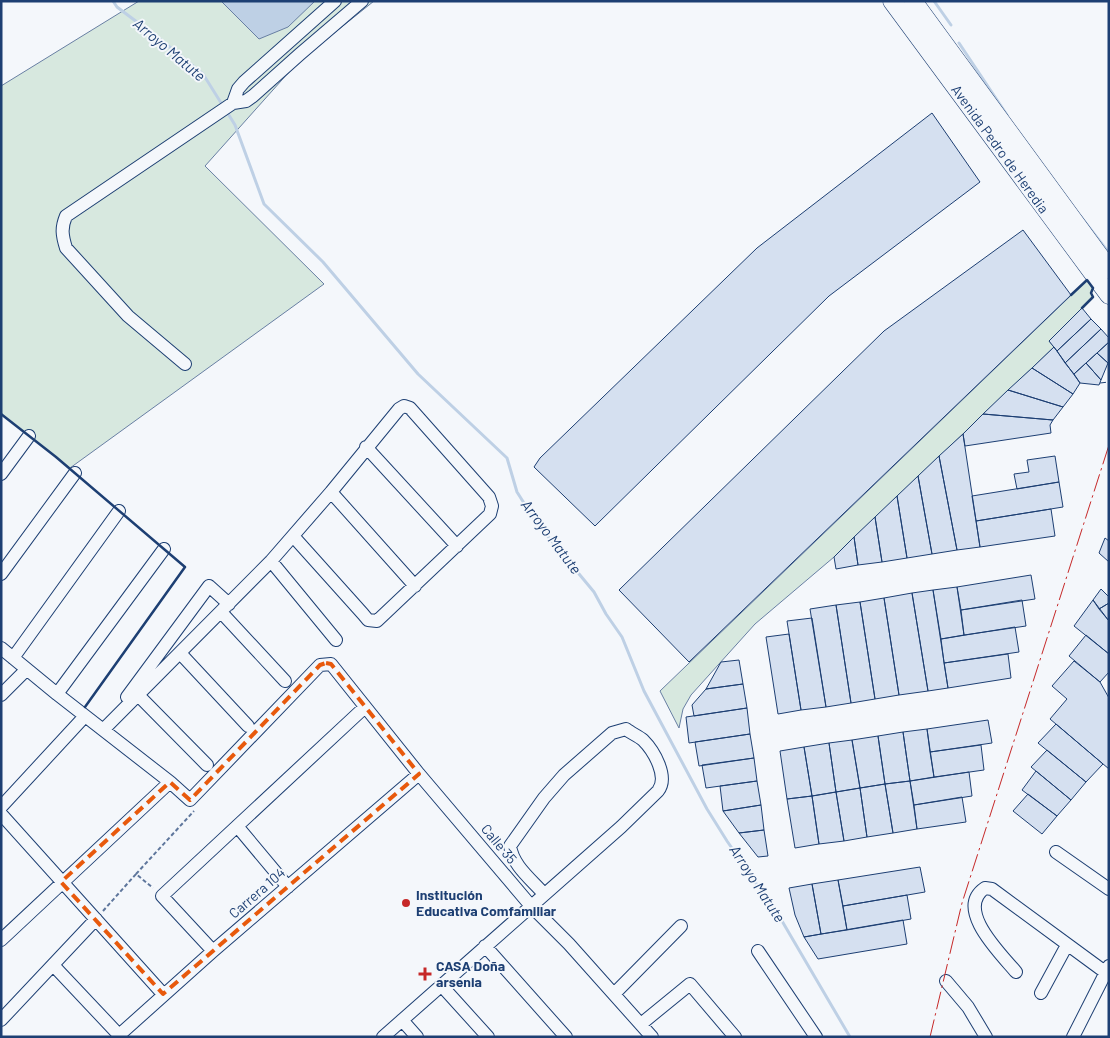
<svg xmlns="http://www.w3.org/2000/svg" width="1110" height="1038" font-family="Barlow,sans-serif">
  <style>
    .green { fill: #d7e8df; stroke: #687fa3 }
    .water { fill: #bed0e5; stroke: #687fa3 }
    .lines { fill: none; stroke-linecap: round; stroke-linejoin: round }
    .stream { stroke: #bed0e5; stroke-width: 3 }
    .building { fill: #d5e0f0; stroke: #1d3f73 }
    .minor-casing { stroke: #1d3f73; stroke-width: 14 }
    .highway-casing { stroke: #1d3f73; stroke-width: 19 }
    .path { stroke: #5e769c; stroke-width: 2; stroke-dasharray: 4 2.5; stroke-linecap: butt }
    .minor { stroke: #f4f7fb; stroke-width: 12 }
    .highway { stroke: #f4f7fb; stroke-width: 18 }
    .fence { stroke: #1d3f73; stroke-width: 1; stroke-dasharray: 6 2.5; stroke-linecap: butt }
    .wall { stroke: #1d3f73; stroke-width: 2.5 }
    .power { stroke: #c62828; stroke-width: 1; stroke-dasharray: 18 4 2.5 4; stroke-linecap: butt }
    .marked { fill: none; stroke: #e8590c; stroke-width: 4; stroke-dasharray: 10 6; stroke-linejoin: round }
    .poi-dot { fill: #c62828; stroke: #f4f7fb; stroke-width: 2 }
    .labels { text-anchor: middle; stroke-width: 4; stroke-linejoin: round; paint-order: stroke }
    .street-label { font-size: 14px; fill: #1d3f73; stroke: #f4f7fb }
    .poi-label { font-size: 14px; font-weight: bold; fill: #1d3f73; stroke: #f4f7fb; text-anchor: start }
    .water-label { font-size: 15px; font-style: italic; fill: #1d3f73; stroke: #f4f7fb }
  </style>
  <rect width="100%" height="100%" fill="#f4f7fb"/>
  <path class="green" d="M139,1H374L298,62L205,166L324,284L70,468L1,414V86Z
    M1087,280L1093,288L1091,293L1093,297L1049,341L1054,347L834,557L755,624L691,695L683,709L679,728L660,691Z"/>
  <path class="water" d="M221,1H315L288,27L259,39Z"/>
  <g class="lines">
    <path class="stream" d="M113,1L117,7L161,40L203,74L223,106
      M934,1L951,25
      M959,43L1007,115
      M227,112L235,125L264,204L323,262L418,374L507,458L517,492L536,522L594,592L606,614L622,637L644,691L707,809L727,841L782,921L850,1037
      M1081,217L1109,253"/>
  </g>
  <path class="building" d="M932,113L980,182L829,296L595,526L534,467L540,458L757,248Z
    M1023,230L1071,295L689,662L619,590L884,331Z
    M1082,308L1091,319L1057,351L1049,341Z
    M1091,319L1101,329L1065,363L1057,351Z
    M1101,329L1109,338V342L1074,374L1065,363Z
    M1109,342V361L1108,363L1097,353Z
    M1054,347L1080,383L1073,394L1032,368Z
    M1097,353L1108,363L1101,380L1086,363Z
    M1086,363L1101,380L1099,385L1080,383L1074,374Z
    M1032,368L1073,394L1063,407L1008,390Z
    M1008,390L1063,407L1053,420L983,414Z
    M983,414L1053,420L1050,425L1051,433L965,446L963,434Z
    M963,434L980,547L957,550L939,456Z
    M939,456L957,550L932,554L918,476Z
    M1055,456L1059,482L1017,489L1014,474L1029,472L1027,460Z
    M918,476L932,554L907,558L897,496Z
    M1059,482L1063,507L976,521L972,496Z
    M897,496L907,558L882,562L875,517Z
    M1051,509L1055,536L980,547L976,521Z
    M875,517L882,562L858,565L854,537Z
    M854,537L858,565L836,569L834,557Z
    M1105,538L1109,541V562L1099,553Z
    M1031,575L1035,599L961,610L957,587Z
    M957,587L964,635L941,639L933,590Z
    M1101,589L1109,597V603L1099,609L1093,600Z
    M933,590L948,688L928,691L912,593Z
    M912,593L928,691L899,695L884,598Z
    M884,598L899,695L875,699L860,602Z
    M1022,600L1026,626L964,635L961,610Z
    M1093,600L1109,621V654L1074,626Z
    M860,602L875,699L851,703L836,605Z
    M1109,603V621L1099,609Z
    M836,605L851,703L826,707L810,609Z
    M812,618L826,707L801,710L787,621Z
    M1015,627L1019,652L944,663L941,639Z
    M789,634L801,710L778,714L766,637Z
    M1086,635L1109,654V672L1100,682L1069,656Z
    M1008,654L1011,678L948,688L944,663Z
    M739,660L743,684L706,689L721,662Z
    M1074,661L1100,682L1109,698V769L1050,719L1067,699L1052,686Z
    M743,684L747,708L694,716L692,705L706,689Z
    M747,708L750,734L689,743L686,717Z
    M988,720L992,743L930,752L927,729Z
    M1056,724L1103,764L1086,782L1038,743Z
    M927,729L934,777L910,781L903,732Z
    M903,732L910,781L885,784L878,736Z
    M750,734L754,758L699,766L695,742Z
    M878,736L885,784L860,788L852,740Z
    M852,740L860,788L836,792L829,743Z
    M829,743L836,792L812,796L804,747Z
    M981,745L984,770L934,777L930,752Z
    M804,747L812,796L787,799L780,751Z
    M1047,750L1086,782L1071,800L1031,767Z
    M754,758L757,781L706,788L702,765Z
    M1036,771L1071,800L1057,816L1022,790Z
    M969,772L972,796L914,805L910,781Z
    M757,781L761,805L723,811L720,786Z
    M910,781L917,829L893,833L885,784Z
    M885,784L893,833L867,837L860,788Z
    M860,788L867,837L844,841L836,792Z
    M836,792L844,841L819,844L812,796Z
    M1028,794L1057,816L1042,834L1013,811Z
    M812,796L819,844L795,848L787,799Z
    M962,797L966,822L917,829L914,805Z
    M761,805L764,830L739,833L723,811Z
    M764,830L768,856L758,857L739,833Z
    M920,867L925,892L843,906L838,880Z
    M838,880L847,930L821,934L812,884Z
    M812,884L821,934L804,937L795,915L789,888Z
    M907,895L911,919L847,930L843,906Z
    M903,920L907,944L818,959L804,937Z"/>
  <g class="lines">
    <defs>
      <path id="minor" d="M233,103L238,89L244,82L335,1
        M185,364L128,316L66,248C62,235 61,228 66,216L233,103L246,101L253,96L300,54L362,1
        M366,447L457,546
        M1,474L29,436
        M331,492L415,586
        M271,561L336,640
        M1,574L75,473
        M221,612L285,681
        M1,648L57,694L170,782L190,800L320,665L331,664L419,774L531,906L569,944L652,1037
        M180,653L248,726
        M13,658L119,511
        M57,694L164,549
        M1,695L26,670
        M138,695L207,765
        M127,697L209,586L229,604
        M104,729L271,561L331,492L399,409L404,406L410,408L489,497L492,506L490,514L377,621L368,620L363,614L293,536
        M1,807L85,716
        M1,814L163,994
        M237,826L288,887
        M1056,852L1109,889
        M1,940L170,782
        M485,946L566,1037
        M213,951L162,896L365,707
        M758,951L816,1037
        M53,965L119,1035
        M1016,972C1001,954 954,909 985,888L992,889L1105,972
        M946,981L968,1007L986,1037
        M441,985L488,1037
        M1041,993L1067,945
        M614,994L681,926
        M1,1020L96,919
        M402,1020L417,1037
        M641,1024L690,984L735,1037
        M117,1037L213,951L419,774
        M383,1037L621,827L658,791C669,777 654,751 643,740C638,736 631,733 626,729L612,733L564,775L544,798L510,846C513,866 531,879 544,894
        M1073,1037L1109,966"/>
      <path id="highway" d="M892,1L1109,295
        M913,1L1109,269"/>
    </defs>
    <use href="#minor" class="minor-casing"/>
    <use href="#highway" class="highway-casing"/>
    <path class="path" d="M136,874L194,811
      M103,911L136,874L153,888"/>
    <use href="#minor" class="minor"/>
    <use href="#highway" class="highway"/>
    <path class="fence" d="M1100,383L1109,382"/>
    <path class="wall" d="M1071,295L1087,280L1093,288L1091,293L1093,297L1082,308
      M1,414L56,457L185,567L85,707"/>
    <path class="power" d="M930,1037L962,903L1109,445"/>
  </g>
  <path class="marked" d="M326,663L331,664L419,774L163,994L61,882L170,782L190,800L320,665Z"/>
  <g class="poi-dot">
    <circle cx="406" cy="903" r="5"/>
    <path d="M422.5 966.5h5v5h5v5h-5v5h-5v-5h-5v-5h5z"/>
  </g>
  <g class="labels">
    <g class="street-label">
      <text transform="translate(1000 149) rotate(54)" y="5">Avenida Pedro de Heredia</text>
      <text transform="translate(499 844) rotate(50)" y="5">Calle 35</text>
      <text transform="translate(257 893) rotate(-41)" y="5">Carrera 104</text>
    </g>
    <g class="poi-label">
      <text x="416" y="900">Institución<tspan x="416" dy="16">Educativa Comfamiliar</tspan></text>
      <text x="436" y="971">CASA Doña<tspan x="436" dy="16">arsenia</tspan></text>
    </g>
    <g class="water-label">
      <text transform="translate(169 50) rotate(40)" y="5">Arroyo Matute</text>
      <text transform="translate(551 537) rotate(53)" y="5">Arroyo Matute</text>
      <text transform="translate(757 884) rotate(57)" y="5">Arroyo Matute</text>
    </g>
  </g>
  <rect width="1110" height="1038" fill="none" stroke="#1d3f73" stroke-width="5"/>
</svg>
